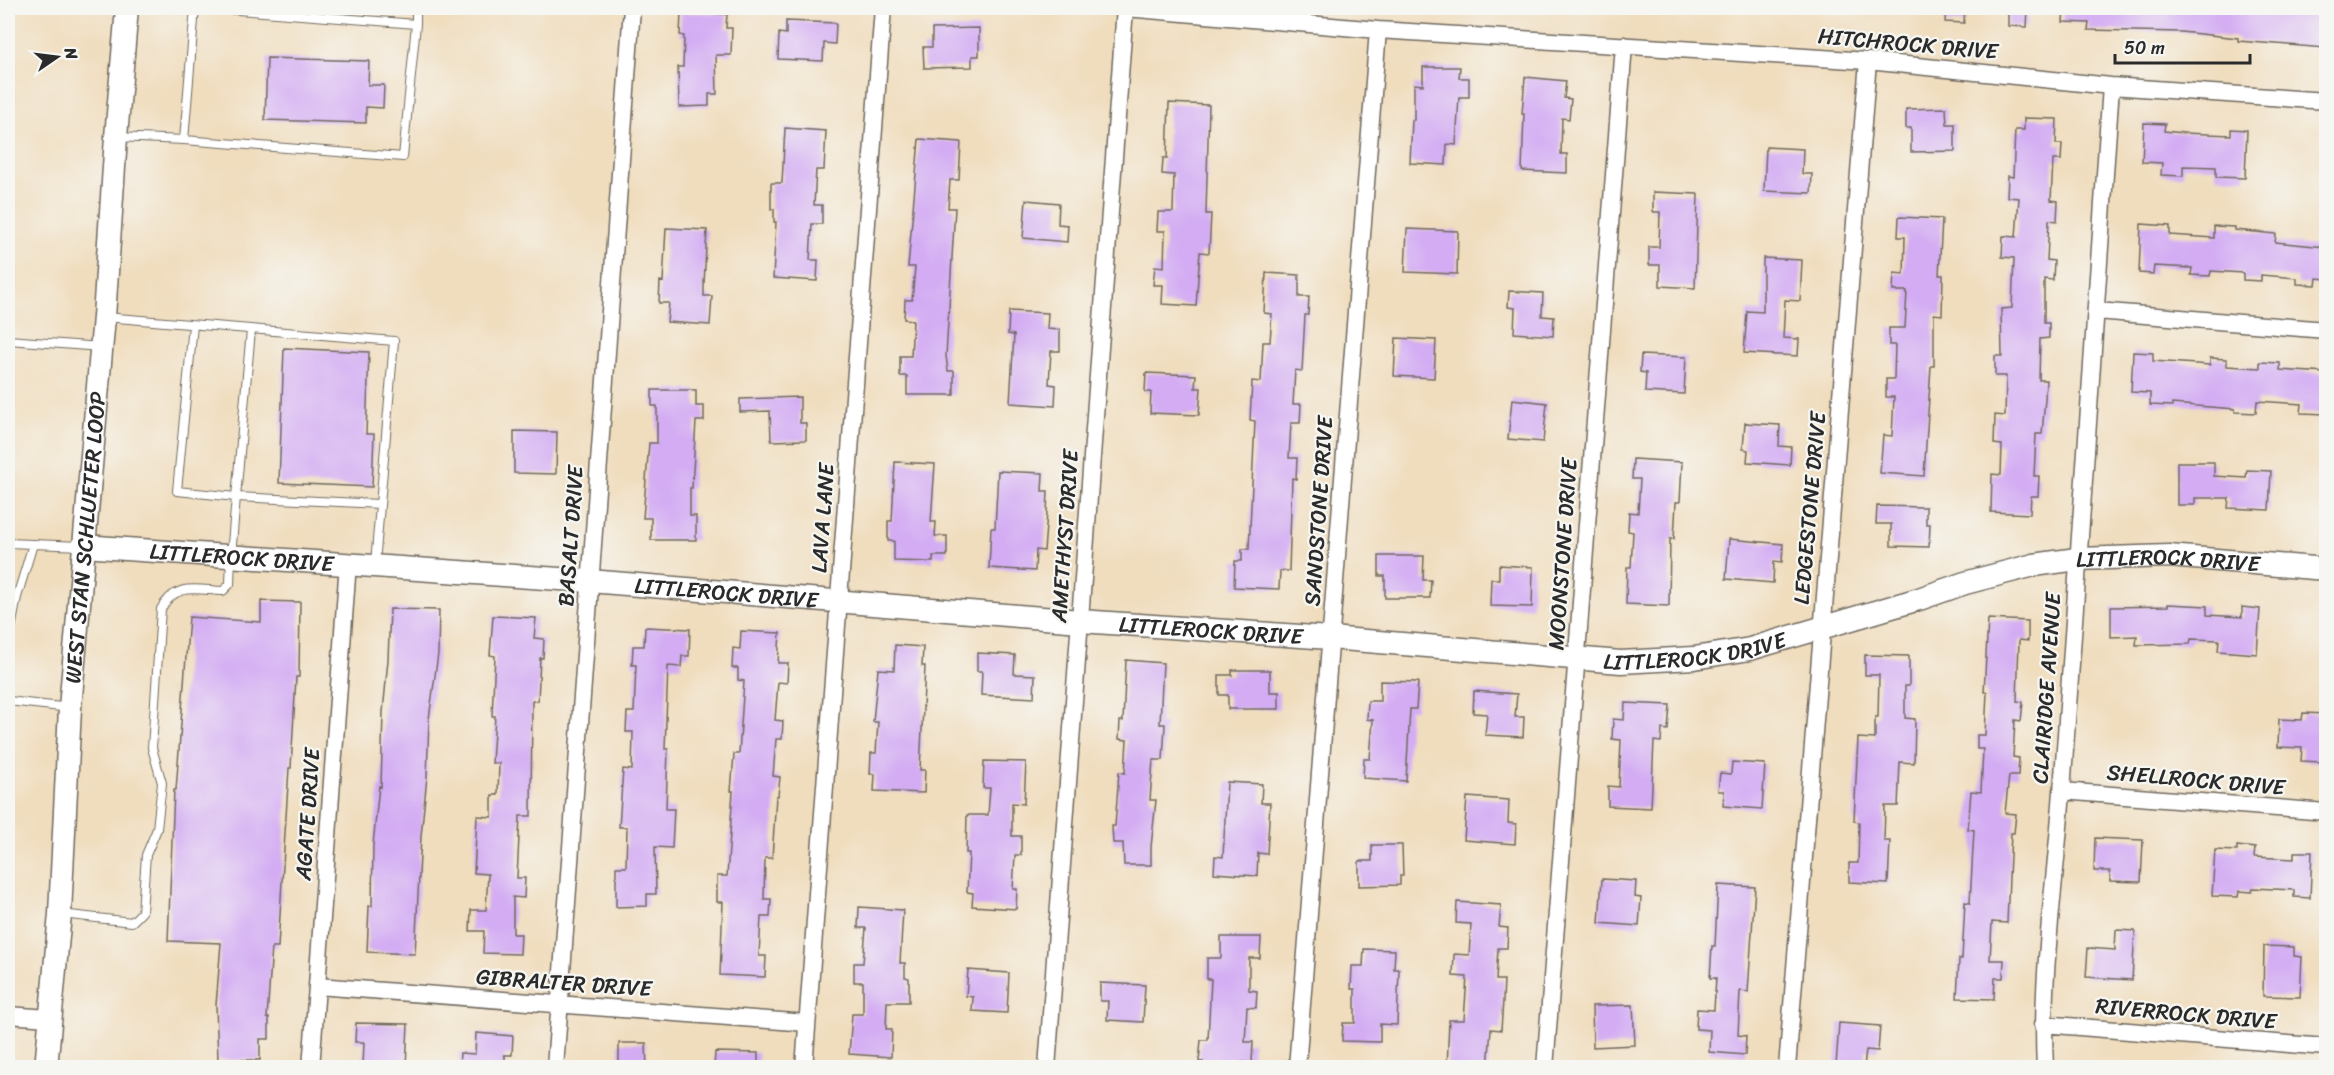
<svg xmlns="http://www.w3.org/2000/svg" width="2334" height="1075" font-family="Sriracha,sans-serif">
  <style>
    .building { fill: #d3acf3 }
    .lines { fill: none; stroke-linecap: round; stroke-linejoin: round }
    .lane-casing { stroke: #70695e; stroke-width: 10 }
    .street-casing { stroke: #70695e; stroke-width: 19 }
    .secondary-casing { stroke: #70695e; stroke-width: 25 }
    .lane { stroke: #fff; stroke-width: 8 }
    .street { stroke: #fff; stroke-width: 16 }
    .secondary { stroke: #fff; stroke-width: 22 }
    .labels { text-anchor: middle; stroke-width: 4.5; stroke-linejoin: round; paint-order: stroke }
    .street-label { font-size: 22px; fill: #2b2b2b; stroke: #f6f6f2 }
  </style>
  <rect width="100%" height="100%" fill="#f6f6f2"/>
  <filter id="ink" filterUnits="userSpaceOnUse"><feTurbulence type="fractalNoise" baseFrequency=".0167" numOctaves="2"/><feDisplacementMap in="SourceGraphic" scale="12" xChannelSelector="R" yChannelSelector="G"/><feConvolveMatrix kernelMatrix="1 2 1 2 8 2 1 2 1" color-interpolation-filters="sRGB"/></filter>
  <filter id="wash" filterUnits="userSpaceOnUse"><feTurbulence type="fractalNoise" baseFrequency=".008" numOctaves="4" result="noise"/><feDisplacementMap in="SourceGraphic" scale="24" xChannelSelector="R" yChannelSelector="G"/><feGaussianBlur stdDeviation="1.35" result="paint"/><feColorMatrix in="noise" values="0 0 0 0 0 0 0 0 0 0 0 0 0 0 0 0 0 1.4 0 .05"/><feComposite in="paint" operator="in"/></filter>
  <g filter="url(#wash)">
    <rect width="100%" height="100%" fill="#f0ddbe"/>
    <g id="blocks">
      <path class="building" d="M1946,8H1965L1964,23L1945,22Z
        M2008,8H2028L2027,27L2008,26Z
        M2064,8H2326V48L2238,41V38L2181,32L2088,30L2089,23L2063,22Z
        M681,12L727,14L726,28H732L731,55H716L717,94H709V106L679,107L678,67H683L684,36L680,35Z
        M786,21L836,23L835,44L824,43L823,61L778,59L779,33L786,34Z
        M979,28V56H972V67L924,68L923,47H932V29Z
        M267,58L369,61L368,85H384L383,108L366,107V123L265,120Z
        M1423,67H1460L1459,78H1469V97H1459L1456,145L1447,144L1446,165L1410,163L1412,120H1414V84L1423,85Z
        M1525,77L1566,81L1564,98L1571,99L1569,119L1562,118L1561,154H1567V173L1522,171L1524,114H1522Z
        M1169,103L1209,105L1206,214H1211L1209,253L1200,252L1196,306L1162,304L1163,285H1153L1155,266L1164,267L1165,231H1157L1158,212H1173L1174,175L1162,174L1163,158H1167Z
        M1946,108L1947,124H1955V151L1911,152V128H1906V109Z
        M2024,118L2057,119L2056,144H2062L2061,160H2053L2051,200L2058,201L2057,221L2049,220L2047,260L2054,261L2053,280L2044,279V323H2049V338L2040,339L2039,380H2046L2045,399L2042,434H2036L2034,476H2039L2038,496H2031L2030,514L1991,512L1992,474L2001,475L2002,445L1994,444L1995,415L2005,416L2006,376H1995V356H2002L2001,309L2012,308L2014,258L2002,257L2003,236L2016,237L2019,198L2007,197L2008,176L2013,177L2015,130H2024Z
        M2144,123L2165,124L2164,131L2184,133L2231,135V129L2247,130L2245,178L2216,177V167L2183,166V176L2161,175L2162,163L2142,162Z
        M785,128L826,131L824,170H816L814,205H822V224H812L810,260H818L817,281L773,278L776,222H774V209H771V183H782Z
        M919,139L961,142L959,180H950L948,208H955L946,356L948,371H954V395H907V376H900V356H911L913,320L904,319L905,300H912L915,267H908Z
        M1766,147L1803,149L1802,174H1812L1811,193L1764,191Z
        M1653,192L1698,194L1695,288L1660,286V265H1649V247H1659L1660,212H1653Z
        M1026,200L1059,203L1058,224L1068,225L1067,242L1023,238Z
        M1899,217L1942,219L1939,275H1943L1942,315L1934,314V366H1931L1924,476L1880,473L1883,435L1892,436L1894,397H1886V379H1894L1895,345H1889V328H1905L1907,291H1893L1894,273L1904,274L1905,237H1898Z
        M2141,224L2170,226V235L2214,238V226L2235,227V230L2276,234L2275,242L2326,247V279L2317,278L2316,285L2297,284V278L2261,275V281L2243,280V273L2211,271L2210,276L2191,275L2192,268L2154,266L2153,274L2139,273Z
        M666,228L707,230L704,284V296H712L710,325L667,322L669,303H659L660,281L663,282Z
        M1407,229L1458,231L1457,274L1405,272Z
        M1763,258L1802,260L1800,301L1785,300L1783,338L1799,339L1798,356L1744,353L1747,311L1763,312Z
        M1266,273L1299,275V297H1309L1308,315H1305L1302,371L1295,370L1293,404H1301L1300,423H1291L1289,458H1297L1296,479L1292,478L1289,571H1280L1279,589L1234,587L1235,561H1242V549H1249L1255,421L1250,420L1252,381L1261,382L1263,342H1270L1272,314L1264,313Z
        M1509,291L1543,293L1542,316L1554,317L1553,336L1514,333L1515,308L1508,307Z
        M1009,311L1048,313L1047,329L1060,330V351H1051L1049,384L1056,385L1055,406L1010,403L1014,335L1008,334Z
        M1396,338L1436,340L1434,378L1394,376Z
        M284,348L369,352L366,434H374L372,487L279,483Z
        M2133,352L2153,353V361L2210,365V358L2227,359V366L2260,368V362L2280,363V370L2326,373V414L2301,413L2302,404L2257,401L2256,413L2235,412V409L2172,404V406L2150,405V393L2131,392Z
        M1641,355L1686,357L1684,394L1645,392L1646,373L1640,372Z
        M1146,373L1196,375L1195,388H1201L1199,415L1150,413L1151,392H1145Z
        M652,390H696V406H704V421H696L692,488H690V516H696V540H651V518H643L649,443H657V406H652Z
        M800,397V423H806V440L771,441L770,411L740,412V399Z
        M1512,399L1547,403L1543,442L1508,439Z
        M1745,423L1780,425L1779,446L1791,447L1790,465L1747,462L1748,450L1743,449Z
        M514,431L557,432L556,474L514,473Z
        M1633,459L1682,462L1680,502H1676L1674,539H1670L1669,606L1626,604L1627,567H1631L1633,532L1628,531L1629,512L1638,513L1640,479H1632Z
        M895,462L935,464L931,522H936L935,536H947V556H933V562L894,561V541H888V521H892Z
        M2177,462H2214V476L2246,478L2247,470L2271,471L2269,510L2228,508L2229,498H2195V505H2177Z
        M998,471L1043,473L1042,491H1048L1047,513L1044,551L1036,550L1035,571L989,568L991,528H995Z
        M1877,506L1926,507V524H1930L1929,547L1891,546V524H1876Z
        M1729,539L1783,544L1782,562L1774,561L1773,583L1726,579Z
        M1379,556H1424L1423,580H1431L1430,598H1385V576H1379Z
        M1499,565L1533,567L1532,607L1490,606L1491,579H1499Z
        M261,601L300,602L299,677H296L291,768H289L278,947H272L267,1018H269V1039H260V1060H218L216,1005L221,943L168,941L174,790H176L189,617L261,622Z
        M2168,604L2207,606V615L2242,617V607L2260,609L2257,654L2218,651L2219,640L2191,639L2190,644L2136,645L2137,636L2111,637V607L2168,606Z
        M390,609L439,610L438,654L429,719L427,777L421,836L415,954L367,952L369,906H372L373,845L379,786L381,787L383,712L388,660Z
        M493,616L536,618L534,638L544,639L543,658H540L538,701H532L531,816H520L517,878H525L524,898L513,897V934H521L520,954L483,953L484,931H470L471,910H486L488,874L474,873L477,816L492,817V795H498L499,763H492L495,716H492L495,656L490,655Z
        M1988,619L2028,621V641L2019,640L2017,701L2023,702L2021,721L2015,720L2013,757L2019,758L2018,776H2009L2005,813L2016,814L2014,833H2011L2007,923L1992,922L1990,960H2004L2003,978H1995L1994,999L1957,998L1959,959H1962L1965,902L1970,903L1974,830L1968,829L1971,791L1981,792L1983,749H1977V735H1985L1987,692H1984Z
        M645,627L690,629L689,656H682L681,667L668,666L665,749H668L666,809H674L672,848L655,847L656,894H647V906L616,907V867H626L627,827H619L623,769L632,770L633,732H626L627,712H634L636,665H632L633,646H644Z
        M741,631L780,633L778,663H788L787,683L778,682L775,720L783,721L782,739H776L773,776L780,777L778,796H776L772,858H765L764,899H771L770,917H761L759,956H766L765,977L720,975L723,902H717V876H727L733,791H731L734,754H739L744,681L738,680V668H732L733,648L740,649Z
        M895,645L923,647L922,666H925L920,770H925L924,793L874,791L875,774H870L871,753H876L878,722H873L878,669L894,670Z
        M977,653L1015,655L1014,674L1035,675L1034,698L981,695L982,671H977Z
        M1865,655L1909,656V686H1905V718L1915,719L1914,763L1900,762L1898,806H1885L1884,841H1890L1888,884L1849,882V863H1858L1859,822L1854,821L1858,738L1875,739V717H1878L1879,675H1865Z
        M1126,660L1163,663L1160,724H1165L1163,760H1153L1150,800H1156L1151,847V865H1124L1123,843H1113L1112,826H1115L1119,772L1125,773L1127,740L1119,739L1120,721H1123Z
        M1232,670H1270V692H1279V709H1228V695H1219V675H1232Z
        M1380,681L1418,682L1416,709H1410L1406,781L1363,778L1364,759H1370L1373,720L1367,719L1368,701H1380Z
        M1474,691L1517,694L1515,717H1524L1523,737L1485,735L1487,714L1473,713Z
        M1625,703L1670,705L1668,730L1662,729L1661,742L1654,741L1651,808L1608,806V786L1619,787L1621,740L1612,739L1613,719L1624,720Z
        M2303,713L2326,714L2323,762L2301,761L2302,748L2278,747L2279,719L2302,720Z
        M984,761L1026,762L1024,804L1012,803V836H1021V855H1015L1013,889H1017L1016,909L972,906L973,893L967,892L969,853H966L967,815H988L990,788H983Z
        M1732,762L1765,764L1762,809L1723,806L1724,791H1718L1720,773L1731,774Z
        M1227,782L1262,784L1261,803H1270L1267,854L1258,853L1257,876L1214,873L1215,856L1223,857Z
        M1467,797L1509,800L1508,823L1516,824L1515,844L1464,840Z
        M2095,838L2143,840L2141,882L2110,881V871H2094Z
        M1372,845H1402L1403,876H1400V885L1359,886V861H1372Z
        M2237,846L2255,848L2254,857L2294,859V852H2312L2310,898L2294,897V890L2253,888L2252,892L2239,891L2238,897L2212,896L2215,850L2237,851Z
        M1602,879L1636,881L1635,897L1641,898L1639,926L1599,923Z
        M1718,885L1755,887L1748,992L1740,991L1738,1035L1746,1036L1745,1055L1709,1052L1710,1030L1696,1029L1697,1009L1714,1010L1716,978H1710L1712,946H1715Z
        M1457,902L1501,905L1499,927L1508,928L1507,948H1498L1496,980H1504L1503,1001L1501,1030L1491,1029L1488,1068H1447L1449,1020H1464L1467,977L1453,976L1454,954L1469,955L1471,924L1456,923Z
        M859,907L903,910L900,963H905V977L909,978V1002H887L886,1029H892L891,1057L849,1054L852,1014H863V982H854V963H863L866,928H858Z
        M2116,930L2135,931L2132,980L2086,977L2088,948L2115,950Z
        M1221,937H1261L1260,958H1249V990L1257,991L1256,1008L1247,1007L1245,1042H1253L1252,1063L1242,1062V1068H1203V1062H1199L1201,1040H1208L1211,979H1207V958H1221Z
        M2264,946L2294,947V956L2302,957L2300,997L2263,996Z
        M1364,949L1395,950L1394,969H1399L1397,1025L1380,1024V1042L1342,1041L1343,1023H1355V989H1351L1352,966H1363Z
        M968,970L1009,973L1007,1013L972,1011L973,997L966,996Z
        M1100,983L1145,985L1143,1022L1107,1020L1108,1001H1100Z
        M1633,1005L1635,1045L1593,1047L1592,1006Z
        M356,1023L408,1024L406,1067L363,1066L364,1042H355Z
        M1839,1023L1880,1026L1878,1051L1866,1050L1864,1067L1836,1066Z
        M476,1033L513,1036L512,1055H503L505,1056V1068H459L460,1053L475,1054Z
        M619,1043H646L647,1068H619Z
        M715,1052L758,1053V1068H714Z"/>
    </g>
  </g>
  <g filter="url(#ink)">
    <use href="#blocks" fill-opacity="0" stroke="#70695e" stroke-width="1.5"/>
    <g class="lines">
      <defs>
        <path id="lane" d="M416,24V8
          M116,137L184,140L403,157L416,24L213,8
          M184,140L195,8
          M105,317L394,341L375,564
          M193,325L177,491L236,497L251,330
          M8,340L101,347
          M8,543L82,546
          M8,644L17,597L33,544
          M8,701L70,708
          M61,914L132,922L142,912L146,855L157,829L162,783L152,748L161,609C176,582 196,590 223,591L230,584L231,556L236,497L380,504"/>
        <path id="street" d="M1126,8L1378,30L1868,61L2111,86L2326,101
          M2097,311L2326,330
          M2062,791L2326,812
          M317,986L807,1023
          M8,1015L49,1018
          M2043,1024L2326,1047
          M311,1068L348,563
          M555,1068L632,8
          M804,1068L883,8
          M1047,1068L1125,8
          M1297,1068L1378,30
          M1545,1068L1624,45
          M1787,1068L1868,61
          M2045,1068C2040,971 2057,873 2063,777C2078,546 2097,317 2111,86"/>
        <g id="secondary">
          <path id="s1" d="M83,546L589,581L1080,621L1330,638L1621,662L1694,658L1750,649L1919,599L1965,583L2034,565L2077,559L2169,556L2326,569"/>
          <path id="s2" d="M46,1068L60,914L70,708L104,317L116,137L127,8"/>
        </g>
      </defs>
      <use href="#lane" class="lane-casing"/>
      <use href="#street" class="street-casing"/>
      <use href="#secondary" class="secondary-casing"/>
      <use href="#lane" class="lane"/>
      <use href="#street" class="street"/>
      <use href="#secondary" class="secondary"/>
    </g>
  </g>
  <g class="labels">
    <g class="street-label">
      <text transform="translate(1908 43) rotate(5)" y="8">HITCHROCK DRIVE</text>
      <text transform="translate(1809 508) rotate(-85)" y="8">LEDGESTONE DRIVE</text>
      <text transform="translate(1318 511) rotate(-86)" y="8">SANDSTONE DRIVE</text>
      <text transform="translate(822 518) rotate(-86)" y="8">LAVA LANE</text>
      <text transform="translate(570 536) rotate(-86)" y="8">BASALT DRIVE</text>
      <text transform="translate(1064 536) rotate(-86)" y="8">AMETHYST DRIVE</text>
      <text dy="8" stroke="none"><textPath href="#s2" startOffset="532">WEST STAN SCHLUETER LOOP</textPath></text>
      <text transform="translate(1562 554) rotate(-86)" y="8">MOONSTONE DRIVE</text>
      <text dy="8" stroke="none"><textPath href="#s1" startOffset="159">LITTLEROCK DRIVE</textPath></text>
      <text dy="8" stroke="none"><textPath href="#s1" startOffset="2103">LITTLEROCK DRIVE</textPath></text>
      <text dy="8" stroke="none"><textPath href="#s1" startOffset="645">LITTLEROCK DRIVE</textPath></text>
      <text dy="8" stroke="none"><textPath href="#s1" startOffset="1131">LITTLEROCK DRIVE</textPath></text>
      <text dy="8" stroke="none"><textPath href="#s1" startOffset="1617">LITTLEROCK DRIVE</textPath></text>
      <text transform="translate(2046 688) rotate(-86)" y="8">CLAIRIDGE AVENUE</text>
      <text transform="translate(2196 779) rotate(5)" y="8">SHELLROCK DRIVE</text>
      <text transform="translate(307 814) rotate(-86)" y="8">AGATE DRIVE</text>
      <text transform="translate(564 982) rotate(4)" y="8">GIBRALTER DRIVE</text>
      <text transform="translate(2186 1013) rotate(5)" y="8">RIVERROCK DRIVE</text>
    </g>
  </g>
  <rect width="2334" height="1075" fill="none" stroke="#f6f6f2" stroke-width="30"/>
  <g transform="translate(57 57) rotate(76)" stroke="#f6f6f2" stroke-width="4.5" paint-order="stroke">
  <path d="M0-4.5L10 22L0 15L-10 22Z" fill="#2b2b2b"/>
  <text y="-9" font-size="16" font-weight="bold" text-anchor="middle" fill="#2b2b2b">N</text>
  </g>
  <path d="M2115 54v9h135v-9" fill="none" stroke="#2b2b2b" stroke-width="3"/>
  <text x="2124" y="54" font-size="18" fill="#2b2b2b" stroke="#f6f6f2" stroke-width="4.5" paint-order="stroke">50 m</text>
</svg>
